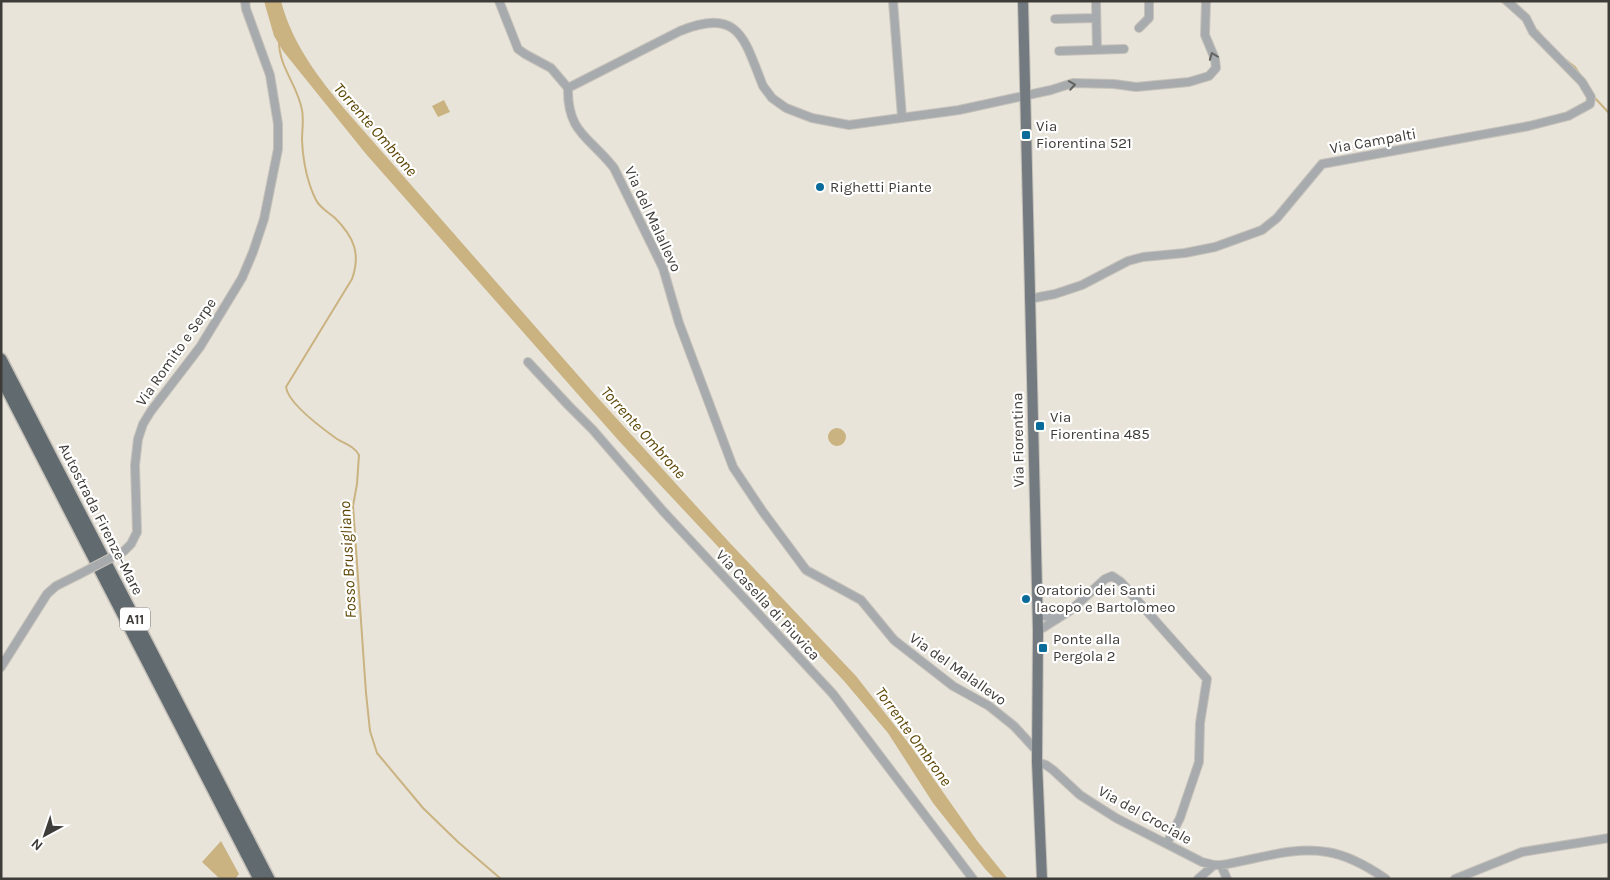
<svg xmlns="http://www.w3.org/2000/svg" width="1610" height="880" font-family="Karla,sans-serif">
  <style>
    .water { fill: #cab381 }
    .lines { fill: none; stroke-linecap: round; stroke-linejoin: round }
    .stream { stroke: #cab381; stroke-width: 2 }
    .minor-casing { stroke: #c6c2ba; stroke-width: 10 }
    .major-casing { stroke: #c6c2ba; stroke-width: 12 }
    .highway-casing { stroke: #c6c2ba; stroke-width: 14 }
    .minor { stroke: #a7abae; stroke-width: 8 }
    .major { stroke: #747b80; stroke-width: 10 }
    .highway { stroke: #616a6f; stroke-width: 11 }
    .minor-bridge-casing { stroke: #c6c2ba; stroke-width: 10; stroke-linecap: butt }
    .minor-bridge { stroke: #a7abae; stroke-width: 8 }
    .oneway { stroke: #636361 }
    .poi-dot { fill: #096b99; stroke: #fff; stroke-width: 2 }
    .labels { text-anchor: middle; stroke-width: 4.5; stroke-linejoin: round; paint-order: stroke }
    .shield { fill: #fff; stroke: #787674; stroke-width: 1 }
    .shield-label { font-size: 14px; font-weight: bold; fill: #3e3c38 }
    .poi-label { font-size: 15px; fill: #3e3c38; stroke: #fff; text-anchor: start }
    .street-label { font-size: 15px; fill: #3e3c38; stroke: #fff }
    .water-label { font-size: 16px; font-style: italic; fill: #5d4604; stroke: #fff }
  </style>
  <rect width="100%" height="100%" fill="#e8e4da"/>
  <path class="water" d="M264,1H281C292,44 320,80 348,113L598,398L729,542L856,676L910,745L978,842L1008,879H995L986,870L933,803L888,733L844,681L619,441L366,154L283,51L274,36Z
    M444,100L450,112L438,117L432,106Z
    M828 437a9 9 0 1 1 18 0a9 9 0 1 1-18 0Z
    M221,841L239,874L235,879H220L202,862Z"/>
  <g class="lines">
    <path class="stream" d="M1501,1L1513,11
      M1537,30L1542,36
      M279,42C279,67 298,86 302,110C304,119 302,131 302,140C303,160 307,182 316,200C320,208 328,212 335,218C354,237 361,254 352,279L286,387C288,404 323,429 337,439C345,444 354,446 359,455L357,484L353,506L366,693L370,731L377,753L423,808L458,842L501,879
      M1561,56L1575,67L1583,79
      M1593,96L1609,113"/>
    <defs>
      <path id="minor" d="M499,1L518,49L525,54L551,68L568,88
        M893,1L902,117
        M1096,1L1097,50
        M1055,19L1096,18
        M1139,28L1149,18V1
        M1059,51L1124,49
        M1029,299L1055,294L1082,285L1128,261L1143,257L1185,253L1215,247L1262,230L1277,218L1322,164L1529,126L1568,116L1590,104L1591,97L1582,82L1533,32L1526,18L1507,1
        M528,362L569,406L593,430L663,511L833,694L973,879
        M124,551L131,544L137,532L135,465L138,439L143,424L151,411L200,347L242,278L253,252L264,219L278,149V124L270,75L246,9L245,1
        M1037,614L1057,619
        M1038,631L1071,610L1105,579L1112,576L1121,582L1207,679L1200,723L1199,762L1180,818L1167,843
        M1,667L47,594L56,586L78,575
        M1037,751L1014,726L989,706L953,686L894,640L861,600L806,570L763,512L733,467L679,323L663,268L614,168C590,137 567,133 568,88L680,31C740,7 744,39 763,86L772,98L786,108L812,118L849,125L959,110L1051,90L1073,83L1114,84L1136,87L1189,82L1209,76L1216,68L1215,59L1205,35L1206,1
        M1037,762L1046,765L1053,770L1080,795L1116,818L1202,862L1214,865H1221C1255,860 1292,846 1327,852C1347,855 1370,868 1386,879
        M1221,865L1227,879
        M1198,879L1214,865
        M1455,879L1522,852L1609,838"/>
      <path id="major" d="M1023,1L1038,631L1037,762L1042,879"/>
      <path id="highway" d="M1,359L269,879
        M1,378L259,879"/>
    </defs>
    <use href="#minor" class="minor-casing"/>
    <use href="#major" class="major-casing"/>
    <use href="#highway" class="highway-casing"/>
    <use href="#minor" class="minor"/>
    <use href="#major" class="major"/>
    <use href="#highway" class="highway"/>
    <defs>
      <path id="minor-bridge" d="M78,575L124,551"/>
    </defs>
    <use href="#minor-bridge" class="minor-bridge-casing"/>
    <use href="#minor-bridge" class="minor-bridge"/>
  </g>
  <defs><path id="oneway-chevron" d="M-2-3.5L2.5 0L-2 3.5" fill="none" stroke-width="1.6" stroke-linecap="round" stroke-linejoin="round" transform="scale(1.25)"/></defs>
  <g class="oneway">
    <use href="#oneway-chevron" transform="translate(1213 56) rotate(-111)"/>
    <use href="#oneway-chevron" transform="translate(1072 85) rotate(-9)"/>
  </g>
  <g class="poi-dot">
    <rect x="1021" y="130" width="10" height="10" rx="2.5"/>
    <circle cx="820" cy="187" r="5"/>
    <rect x="1035" y="421" width="10" height="10" rx="2.5"/>
    <circle cx="1026" cy="599" r="5"/>
    <rect x="1038" y="643" width="10" height="10" rx="2.5"/>
  </g>
  <g class="labels">
    <rect class="shield" x="120" y="607.5" width="30" height="23" rx="4"/>
    <g class="shield-label">
      <text x="135" y="624">A11</text>
    </g>
    <g class="poi-label">
      <text x="1036" y="131">Via<tspan x="1036" dy="17">Fiorentina 521</tspan></text>
      <text x="830" y="192">Righetti Piante</text>
      <text x="1050" y="422">Via<tspan x="1050" dy="17">Fiorentina 485</tspan></text>
      <text x="1036" y="595">Oratorio dei Santi<tspan x="1036" dy="17">Iacopo e Bartolomeo</tspan></text>
      <text x="1053" y="644">Ponte alla<tspan x="1053" dy="17">Pergola 2</tspan></text>
    </g>
    <g class="street-label">
      <text transform="translate(1373 141) rotate(-10)" y="5">Via Campalti</text>
      <text transform="translate(653 219) rotate(65)" y="5">Via del Malallevo</text>
      <text transform="translate(176 352) rotate(-55)" y="5">Via Romito e Serpe</text>
      <text transform="translate(1018 440) rotate(-91)" y="5">Via Fiorentina</text>
      <text transform="translate(101 519) rotate(63)" y="5">Autostrada Firenze-Mare</text>
      <text transform="translate(768 605) rotate(47)" y="5">Via Casella di Piuvica</text>
      <text transform="translate(958 669) rotate(35)" y="5">Via del Malallevo</text>
      <text transform="translate(1145 815) rotate(29)" y="5">Via del Crociale</text>
    </g>
    <g class="water-label">
      <text transform="translate(376 129) rotate(49)" y="6">Torrente Ombrone</text>
      <text transform="translate(644 432) rotate(48)" y="6">Torrente Ombrone</text>
      <text transform="translate(347 560) rotate(-93)" y="6">Fosso Brusigliano</text>
      <text transform="translate(914 736) rotate(54)" y="6">Torrente Ombrone</text>
    </g>
  </g>
  <rect width="1610" height="880" fill="none" stroke="#3e3c38" stroke-width="5"/>
  <g transform="translate(45 835) rotate(220)" stroke="#ffffff" stroke-width="4" paint-order="stroke">
  <path d="M0-4L9 19L0 12L-9 19Z" fill="#3e3c38"/>
  <text y="-8" font-size="14" font-weight="bold" text-anchor="middle" fill="#3e3c38">N</text>
  </g>
</svg>
